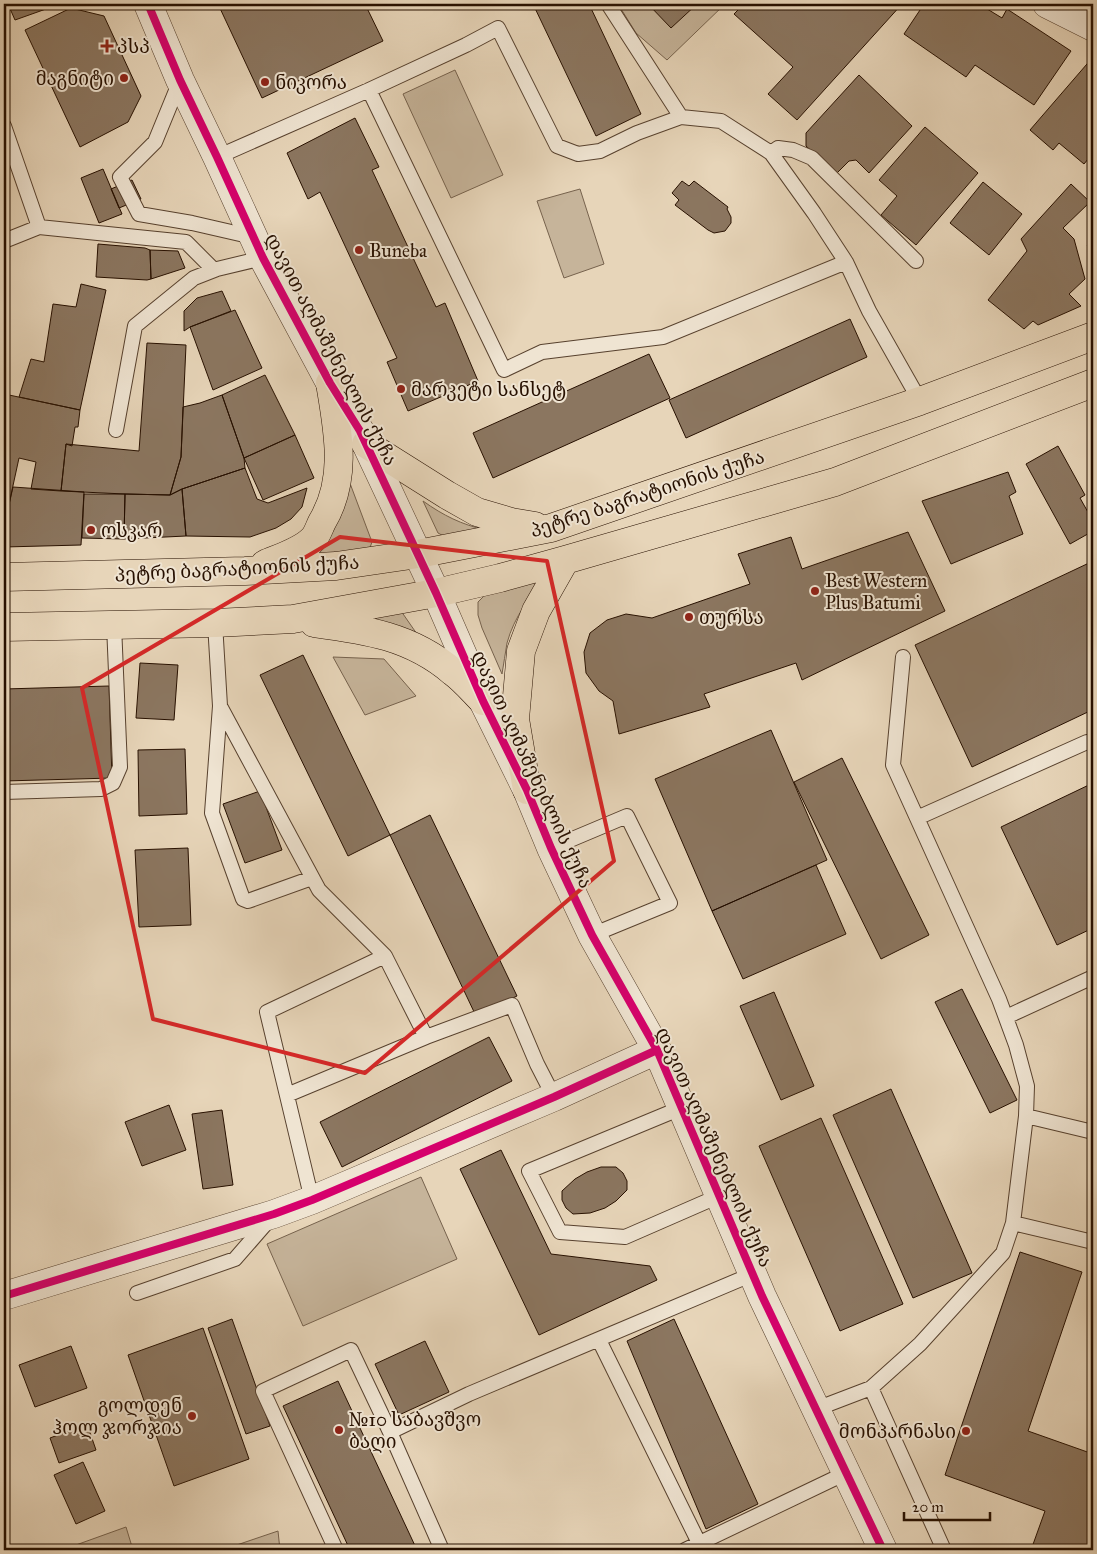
<svg xmlns="http://www.w3.org/2000/svg" width="1097" height="1554" font-family="'IM FELL Great Primer','Noto Serif Georgian',serif">
  <style>
    .green { fill: #c6b49a; stroke: #76624d }
    .building { fill: #8b7660; stroke: #271000 }
    .lines { fill: none; stroke-linecap: round; stroke-linejoin: round }
    .service-casing { stroke: #57412e; stroke-width: 16 }
    .minor-casing { stroke: #57412e; stroke-width: 29 }
    .tertiary-casing { stroke: #57412e; stroke-width: 29 }
    .primary-casing { stroke: #271000; stroke-width: 29 }
    .service { stroke: #efe4d2; stroke-width: 14 }
    .minor { stroke: #efe4d2; stroke-width: 28 }
    .tertiary { stroke: #efe4d2; stroke-width: 28 }
    .primary { stroke: #e7d5b9; stroke-width: 28 }
    .cycleway-casing { stroke: #efe4d2; stroke-width: 11 }
    .cycleway { stroke: #d6006c; stroke-width: 8 }
    .marked { fill: none; stroke: #d62828; stroke-width: 4; stroke-linejoin: round }
    .poi-dot { fill: #8f2418; stroke: #efe4d2; stroke-width: 2 }
    .labels { text-anchor: middle; stroke-width: 4; stroke-linejoin: round; paint-order: stroke }
    .poi-label { font-size: 19px; fill: #271000; stroke: #efe4d2; text-anchor: start }
    .street-label { font-size: 19px; fill: #271000; stroke: #efe4d2 }
  </style>
  <rect width="100%" height="100%" fill="#e7d5b9"/>
  <filter id="stains"><feTurbulence type="fractalNoise" baseFrequency=".004" numOctaves="4"/><feColorMatrix values="0 0 0 0 .2 0 0 0 0 .09 0 0 0 0 .02 0 0 0 .5 -.17"/></filter>
  <radialGradient id="worn" r=".72"><stop offset=".6" stop-color="#630" stop-opacity="0"/><stop offset="1" stop-color="#630" stop-opacity=".3"/></radialGradient>
  <path class="green" d="M618,4H725L667,60L636,33Z
    M455,70L503,175L451,198L403,94Z
    M580,189L604,264L564,278L537,201Z
    M345,470L372,542L368,553L295,562Z
    M423,501C444,516 461,524 485,530L451,540L438,533Z
    M548,577C530,596 514,617 507,643C505,653 504,664 502,674L482,628L478,615V602L485,595Z
    M401,611L426,647L363,617Z
    M333,657L384,659L416,696L365,715Z
    M421,1177L457,1259L303,1326L267,1244Z
    M126,1527L133,1550H62Z
    M278,1531L280,1550H222Z"/>
  <path class="building" d="M8,4H60L15,20Z
    M218,4H365L383,41L262,98Z
    M533,4H589L641,114L596,136Z
    M648,4H697L671,28Z
    M744,4H902L797,120L768,94L793,67L734,14Z
    M924,4H979L1002,18L1007,9L1071,51L1034,105L975,65L966,77L904,34Z
    M71,8L104,16L141,96L128,122L80,147L25,30Z
    M1093,57V153L1084,164L1059,143L1053,150L1030,130Z
    M859,75L912,126L869,173L856,160L849,161L836,174L806,146V133Z
    M355,118L379,167L372,170L436,307L445,303L478,381L408,411L387,362L397,358L320,192L308,199L287,153Z
    M925,127L978,173L916,245L881,215L897,196L879,180Z
    M103,169L122,214L99,223L81,178Z
    M132,180L141,199L119,208L111,189Z
    M682,181L689,186L694,181L728,207L727,209L731,217V223L725,231L714,233L708,230L675,205L679,200L672,193Z
    M983,182L1022,214L989,255L950,223Z
    M1071,184L1090,202L1063,228L1074,239L1085,279L1069,294L1081,306L1038,325L1033,321L1024,329L988,300L1027,251L1021,239Z
    M1093,239V252L1087,246Z
    M98,244L145,248L150,250L151,279L147,280L96,277Z
    M150,250L178,251L185,268L151,279Z
    M81,284L106,290L80,410L19,397L31,359L44,362L53,304L76,307Z
    M222,291L231,311L190,327L184,331V311L197,298Z
    M235,310L262,368L213,390L190,327Z
    M850,319L867,357L686,438L669,400Z
    M147,343L186,345L181,457L170,495L125,494L61,491L66,444L139,451Z
    M649,354L670,398L493,478L473,433Z
    M265,375L295,435L244,458L222,395Z
    M9,395L80,410L78,427H75L72,446L66,444L61,491L31,489L36,462L19,458L4,527V421Z
    M222,395L244,458L245,468L182,489L170,495L181,457L183,407L200,403Z
    M295,435L314,478L263,500L244,458Z
    M1058,446L1085,495L1080,498L1093,521V531L1070,544L1026,464Z
    M245,468L257,499L268,503L307,488L302,507L291,519L276,528L250,537L186,536L182,489Z
    M1008,472L1016,492L1009,496L1023,534L951,564L922,501Z
    M13,487L84,492L81,545L4,547V527Z
    M182,489L186,536L124,539L125,494L170,495Z
    M84,494H125L124,539L82,538Z
    M908,532L945,611L802,680L796,663L704,694L710,707L619,734L613,701L599,691L586,673L584,652L590,633L607,620L626,614L652,618L750,584L738,554L791,537L802,569Z
    M1089,563L1093,572V713L1092,710L972,767L915,645Z
    M303,655L390,835L348,856L260,675Z
    M140,663L178,665L174,720L136,718Z
    M109,686L112,778L4,781V689Z
    M771,730L827,860L712,911L655,779Z
    M185,749L187,814L139,816L138,750Z
    M842,758L929,935L881,959L794,782Z
    M1093,783V928L1057,945L1001,827Z
    M260,791L282,850L245,863L223,804Z
    M430,815L517,996L476,1016L390,835Z
    M188,848L191,925L139,927L135,850Z
    M816,865L846,934L743,979L712,911Z
    M962,989L1017,1100L990,1113L935,1002Z
    M774,992L814,1086L781,1100L740,1006Z
    M489,1037L512,1081L342,1167L320,1122Z
    M891,1089L972,1273L913,1298L833,1115Z
    M169,1105L186,1150L142,1166L125,1122Z
    M222,1110L233,1185L203,1189L192,1114Z
    M821,1118L903,1304L840,1331L759,1146Z
    M501,1150L551,1254L650,1266L657,1280L539,1335L460,1169Z
    M601,1167H616L623,1173L627,1181V1190L616,1201L605,1208L590,1213L573,1214L566,1208L562,1200V1191L575,1179L587,1172Z
    M1020,1252L1082,1272L1028,1431L1093,1454V1550H1031L1045,1511L945,1475Z
    M232,1319L270,1426L246,1434L208,1328Z
    M674,1319L758,1504L706,1529L627,1341Z
    M203,1328L249,1459L174,1486L128,1355Z
    M425,1341L449,1392L399,1415L375,1364Z
    M71,1346L87,1388L35,1407L19,1365Z
    M338,1381L417,1550H350L283,1406Z
    M87,1424L96,1450L59,1463L50,1438Z
    M83,1462L105,1511L76,1524L54,1475Z"/>
  <g class="lines">
    <defs>
      <path id="service" d="M608,4L681,117
        M180,81L155,142L120,177L139,214L192,223L253,237
        M369,90L504,370L542,352L663,337L846,262
        M4,126L39,227L4,241
        M771,153L778,148L793,150L812,158L916,261
        M217,157L369,90L466,45L498,28L557,146L578,154L600,151L637,133L681,117L721,121L771,153L814,213L846,262L869,311L920,401
        M39,227L186,242L214,270
        M116,430L135,326L194,278L217,269L263,258
        M215,623L220,706L212,813L243,899L248,901L312,878
        M220,706L319,890L385,956L267,1012L312,1200
        M4,792L101,789L113,783L120,767L114,625
        M917,818L1087,742
        M551,848L627,816L670,903L592,935
        M385,956L426,1037
        M1006,1017L1093,977
        M287,1095L426,1037L512,1005L537,1064L554,1097
        M681,1108L529,1171L560,1232L625,1237L719,1196
        M1026,1116L1093,1132
        M1013,1223L1093,1242
        M137,1293L235,1259L269,1220
        M599,1340L699,1543
        M871,1388L944,1550
        M816,1409L871,1388L920,1344L1003,1253L1013,1223L1026,1116L1027,1086L1016,1045L999,999L893,765L903,657
        M390,1432L469,1394L753,1274
        M336,1550L263,1391L351,1350L390,1432L442,1550
        M685,1550L846,1473"/>
      <path id="minor" d="M1047,4L1093,27
        M4,1296L274,1214L312,1200L554,1097L657,1050"/>
      <path id="tertiary" d="M148,4L180,80L217,157L263,258L330,383L360,431L436,593L483,701L527,790L551,848L592,935L657,1050L762,1296L883,1550"/>
      <path id="primary" d="M366,444L447,495L477,512L511,522L535,526
        M265,564C279,558 302,551 313,539C317,535 319,528 322,522C348,479 338,431 330,383
        M4,577L245,571L336,566L418,554L551,528L920,401L1093,336
        M314,623C366,630 411,636 453,672C464,680 473,691 483,701
        M4,627L215,623L293,619L436,593L500,578L565,560L835,482L1093,383
        M527,790L515,719L521,651L536,611L565,560"/>
    </defs>
    <use href="#service" class="service-casing"/>
    <use href="#minor" class="minor-casing"/>
    <use href="#tertiary" class="tertiary-casing"/>
    <use href="#primary" class="primary-casing"/>
    <use href="#service" class="service"/>
    <use href="#minor" class="minor"/>
    <use href="#tertiary" class="tertiary"/>
    <use href="#primary" class="primary"/>
    <defs>
      <path id="cycleway" d="M148,4L180,80L217,157L263,258L330,383L360,431L436,593L483,701L527,790L551,848L592,935L657,1050L762,1296L883,1550
        M4,1296L274,1214L312,1200L554,1097L657,1050"/>
    </defs>
    <use href="#cycleway" class="cycleway-casing"/>
    <use href="#cycleway" class="cycleway"/>
  </g>
  <path class="marked" d="M340,537L547,561L614,861L365,1073L153,1019L82,688Z"/>
  <g class="poi-dot">
    <path d="M104.5 38.5h5v5h5v5h-5v5h-5v-5h-5v-5h5z"/>
    <circle cx="124" cy="78" r="5"/>
    <circle cx="265" cy="82" r="5"/>
    <circle cx="359" cy="250" r="5"/>
    <circle cx="401" cy="389" r="5"/>
    <circle cx="91" cy="530" r="5"/>
    <circle cx="815" cy="591" r="5"/>
    <circle cx="689" cy="617" r="5"/>
    <circle cx="192" cy="1416" r="5"/>
    <circle cx="339" cy="1430" r="5"/>
    <circle cx="966" cy="1431" r="5"/>
  </g>
  <g class="labels">
    <g class="poi-label">
      <text x="117" y="53">პსპ</text>
      <text x="114" y="85" text-anchor="end">მაგნიტი</text>
      <text x="275" y="89">ნიკორა</text>
      <text x="369" y="257">Buneba</text>
      <text x="411" y="396">მარკეტი სანსეტ</text>
      <text x="101" y="537">ოსკარ</text>
      <text x="825" y="587">Best Western<tspan x="825" dy="22">Plus Batumi</tspan></text>
      <text x="699" y="624">თურსა</text>
      <text x="182" y="1412" text-anchor="end">გოლდენ<tspan x="182" dy="22">ჰოლ ჯორჯია</tspan></text>
      <text x="349" y="1426">№10 საბავშვო<tspan x="349" dy="22">ბაღი</tspan></text>
      <text x="956" y="1438" text-anchor="end">მონპარნასი</text>
    </g>
    <g class="street-label">
      <text transform="translate(332 349) rotate(62)" y="7">დავით აღმაშენებლის ქუჩა</text>
      <text transform="translate(647 493) rotate(-18)" y="7">პეტრე ბაგრატიონის ქუჩა</text>
      <text transform="translate(237 568) rotate(-3)" y="7">პეტრე ბაგრატიონის ქუჩა</text>
      <text transform="translate(533 769) rotate(65)" y="7">დავით აღმაშენებლის ქუჩა</text>
      <text transform="translate(715 1147) rotate(66)" y="7">დავით აღმაშენებლის ქუჩა</text>
    </g>
  </g>
  <rect width="1097" height="1554" fill="none" stroke="#e7d5b9" stroke-width="20"/>
  <rect x="5" y="5" width="1087" height="1544" fill="none" stroke="#271000" stroke-width="2.5"/>
  <rect x="10" y="10" width="1077" height="1534" fill="none" stroke="#271000"/>
  <path d="M904 1512v8h86v-8" fill="none" stroke="#271000" stroke-width="2.5"/>
  <text x="912" y="1512" font-size="15" fill="#271000" stroke="#efe4d2" stroke-width="4" paint-order="stroke">20 m</text>
  <rect width="100%" height="100%" filter="url(#stains)"/>
  <rect width="100%" height="100%" fill="url(#worn)"/>
</svg>
